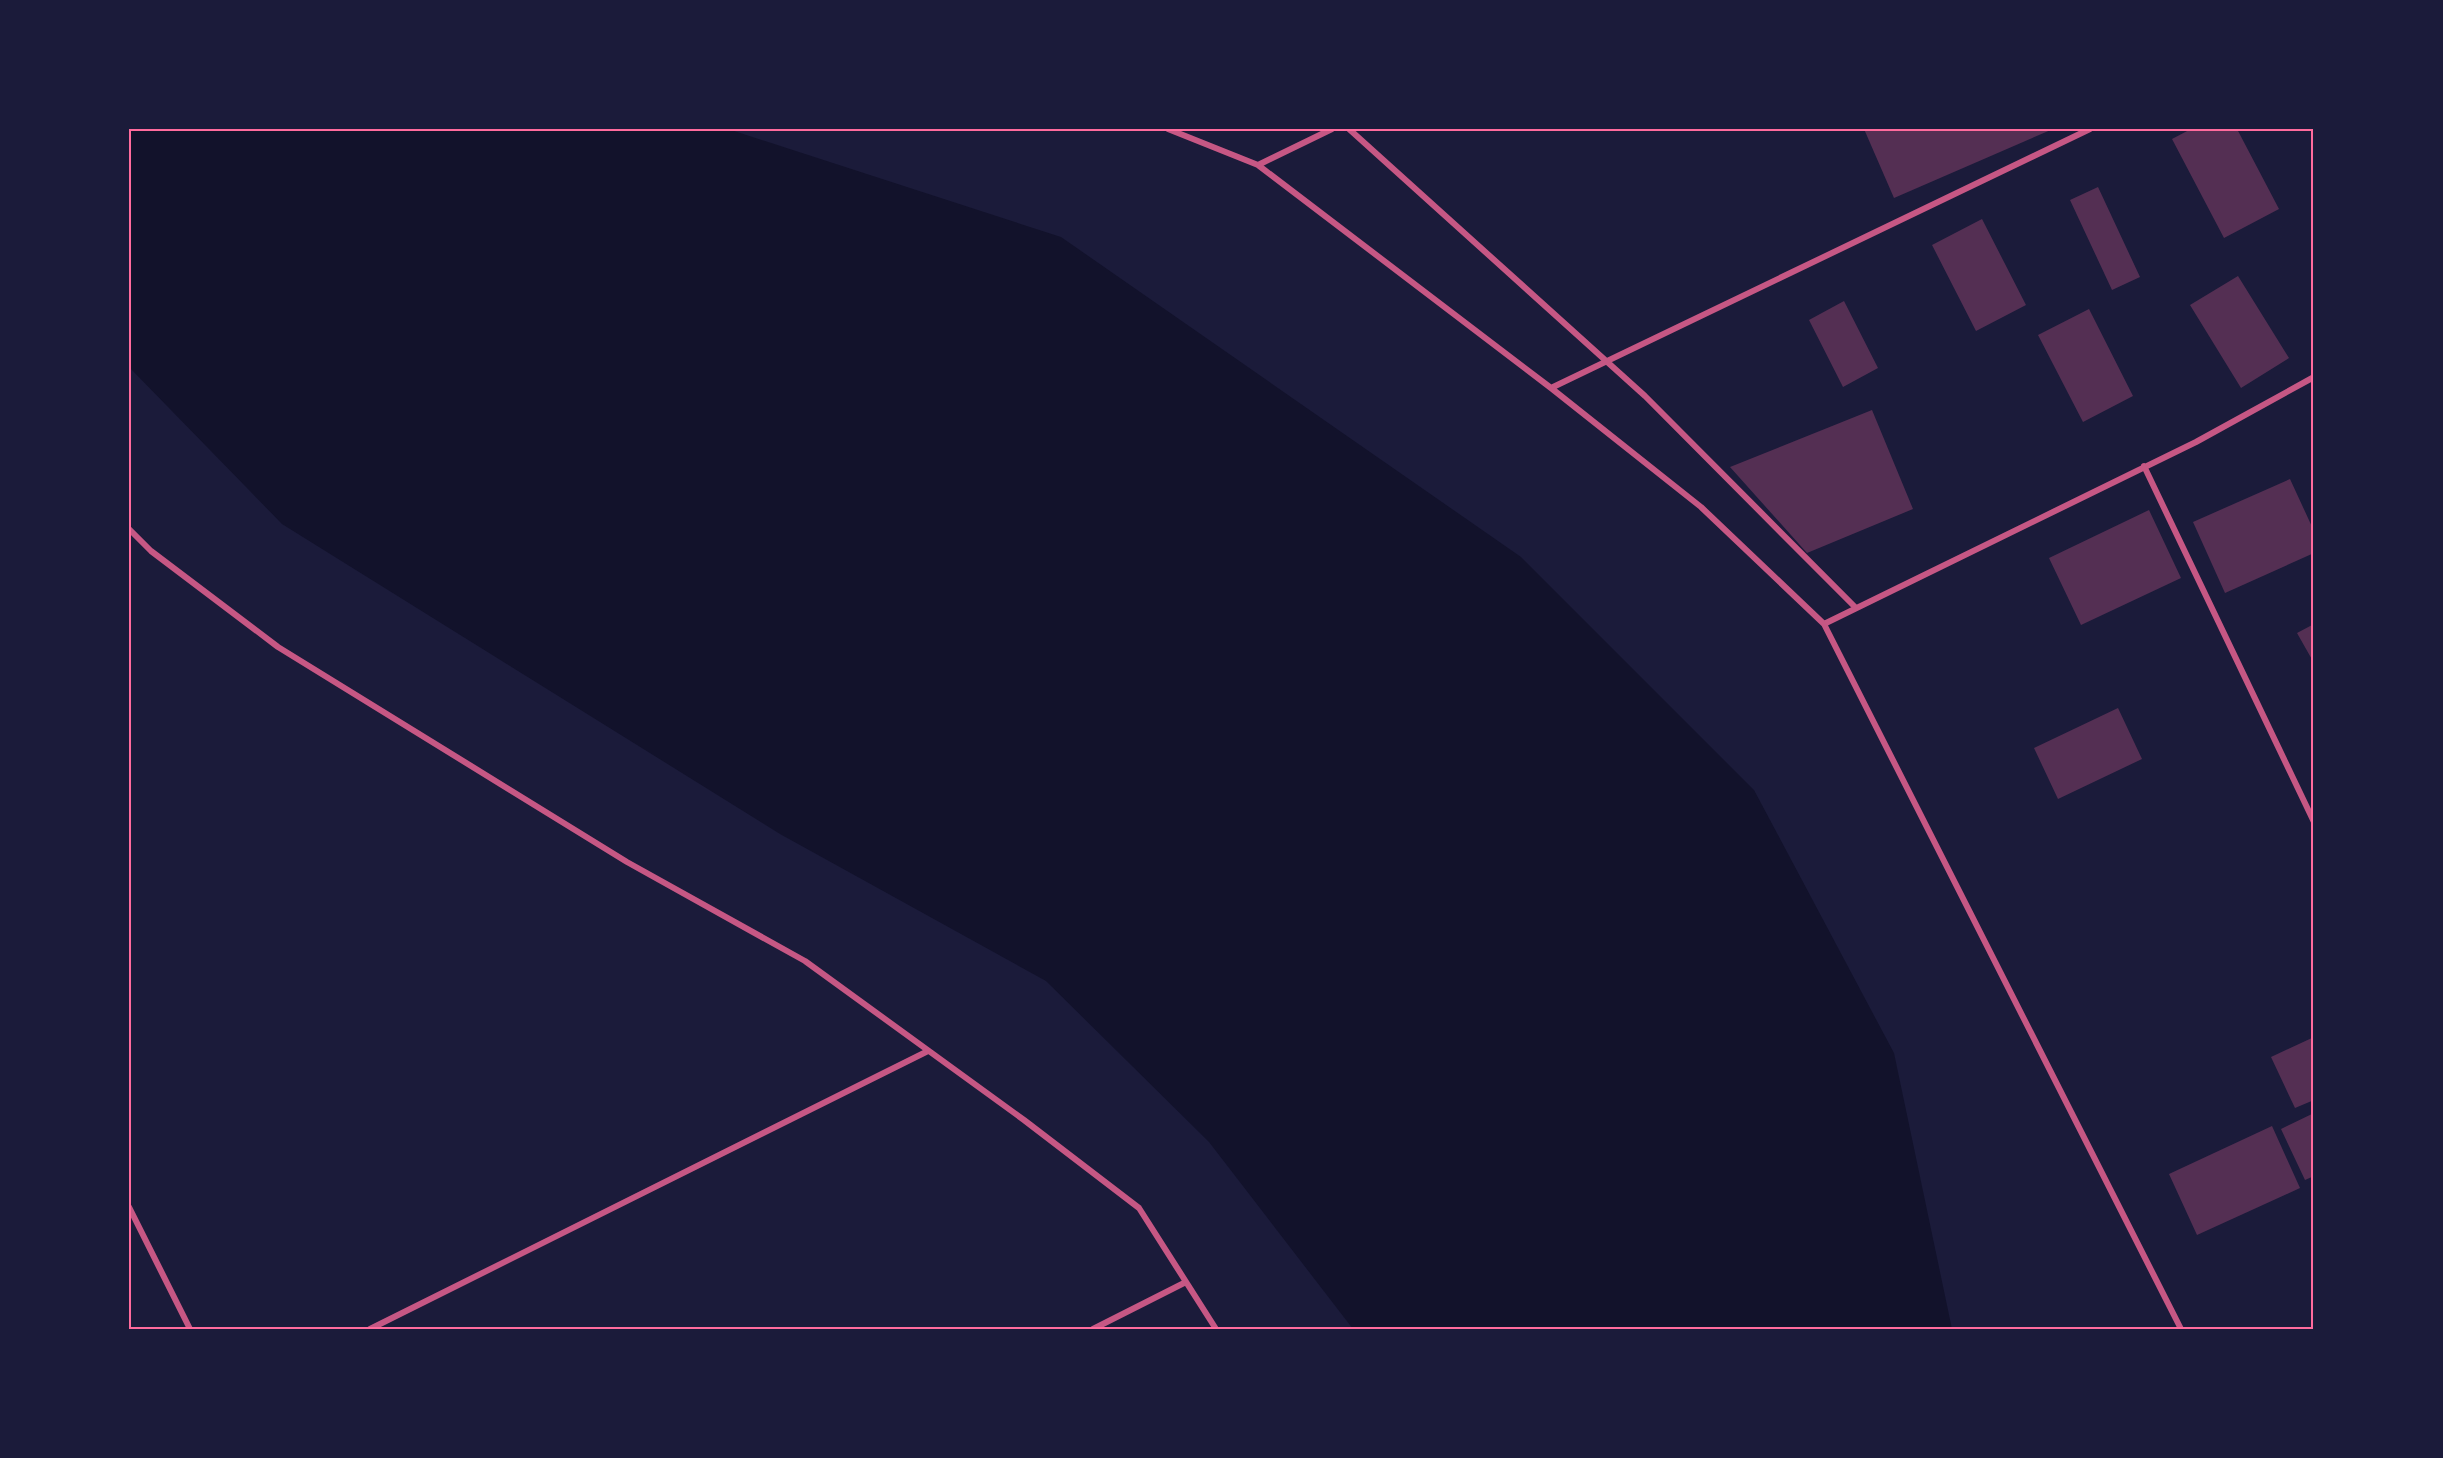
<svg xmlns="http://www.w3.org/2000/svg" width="2443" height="1458" font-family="Roboto,sans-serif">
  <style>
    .water { fill: #12122b }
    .building { fill: #542f53 }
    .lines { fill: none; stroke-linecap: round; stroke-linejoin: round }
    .minor { stroke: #c65784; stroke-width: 6 }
    .neatline { fill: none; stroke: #ff6b9d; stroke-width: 2 }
  </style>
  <rect width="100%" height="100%" fill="#1b1b3a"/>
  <path class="water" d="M129,129H728L1061,237L1521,557L1754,790L1894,1053L1952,1329H1353L1209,1142L1046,981L780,834L282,524L129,367Z"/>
  <path class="building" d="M1864,129H2053L1894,198Z
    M2191,129H2237L2279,209L2224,238L2172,139Z
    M2098,187L2140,277L2112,290L2070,200Z
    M1982,219L2026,305L1976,331L1932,245Z
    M2238,276L2289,358L2241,388L2190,305Z
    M1844,301L1878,368L1843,387L1809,320Z
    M2089,309L2133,396L2083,422L2038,335Z
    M1872,410L1913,509L1807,553L1730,467Z
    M2290,479L2314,531V553L2225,593L2193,522Z
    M2149,510L2181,578L2081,625L2049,558Z
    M2314,624V663L2297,633Z
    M2118,708L2142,759L2058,799L2034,748Z
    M2314,1037V1100L2295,1108L2271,1057Z
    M2314,1113V1176L2305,1180L2281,1129Z
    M2272,1126L2300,1188L2197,1235L2169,1174Z"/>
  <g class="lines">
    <path class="minor" d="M1168,129L1258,165L1551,388L1701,507L1824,624L2181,1329
      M1349,129L1645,396L1856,608
      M1258,165L1332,129
      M1551,388L2090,129
      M2144,466L2314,822
      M129,529L151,551L278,647L627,862L805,961L1024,1120L1139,1208L1216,1329
      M1824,624L2196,442L2314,377
      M129,1207L190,1329
      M370,1329L928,1051
      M1093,1329L1186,1282"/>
  </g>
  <rect width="2443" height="1458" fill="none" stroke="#1b1b3a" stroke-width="261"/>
  <rect x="130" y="130" width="2182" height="1198" class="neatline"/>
</svg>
